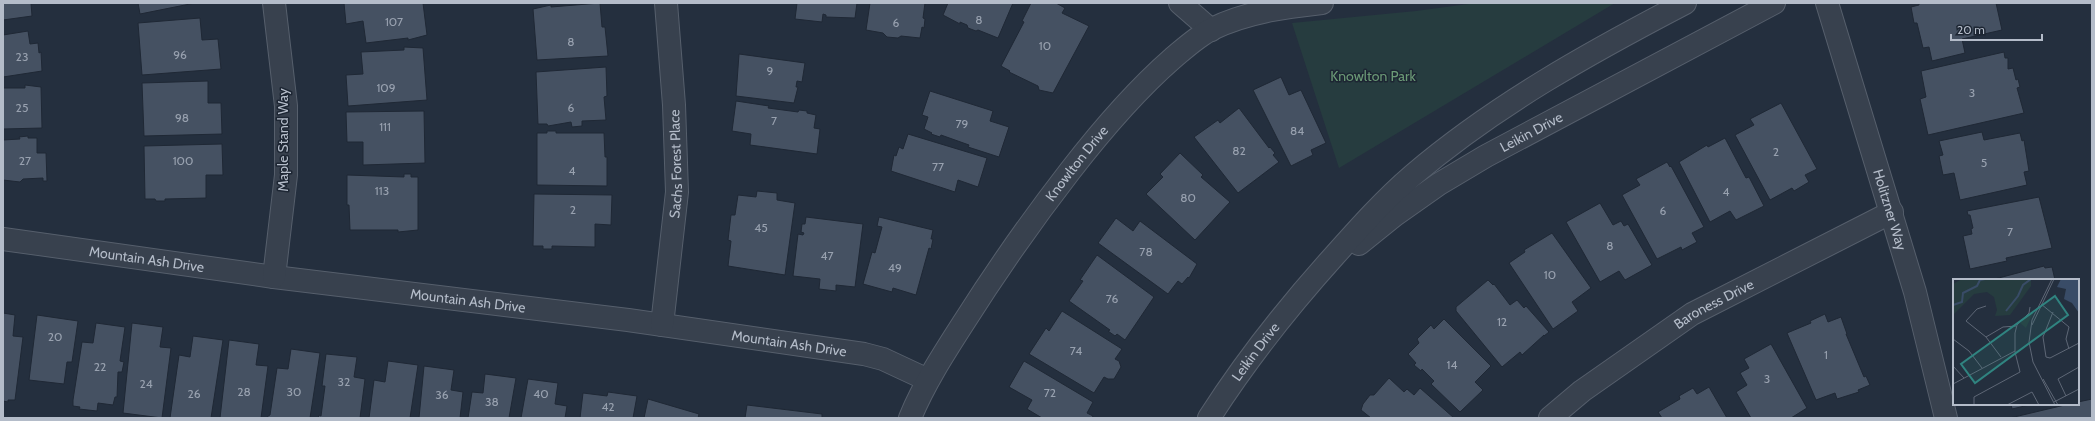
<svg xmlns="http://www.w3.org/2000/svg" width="2095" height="421" font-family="Cabin,sans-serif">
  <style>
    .green { fill: #263c3f }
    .building { fill: #455162; stroke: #1f2835 }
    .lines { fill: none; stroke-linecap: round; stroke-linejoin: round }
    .minor-casing { stroke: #565f6c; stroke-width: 24 }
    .tertiary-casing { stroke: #565f6c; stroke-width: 24 }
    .minor { stroke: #38414e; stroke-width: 22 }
    .tertiary { stroke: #38414e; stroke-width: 22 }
    .labels { text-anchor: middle; stroke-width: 3; stroke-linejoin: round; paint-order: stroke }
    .number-label { font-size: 12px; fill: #98a1af }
    .park-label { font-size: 14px; fill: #6b9a76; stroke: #1d2633 }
    .street-label { font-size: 14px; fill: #b4bcc9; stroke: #1d2633 }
    .inset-river { fill: none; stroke: #394c67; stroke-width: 2 }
    .inset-road { fill: none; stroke: #5e6776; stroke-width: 1 }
    .view { fill: #308480; fill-opacity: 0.15; stroke: #308480; stroke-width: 2 }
    .inset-edge { fill: none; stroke: #b4bcc9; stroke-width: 2 }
  </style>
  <rect width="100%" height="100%" fill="#242f3e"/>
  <path class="green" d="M1476,3H1615L1339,168L1292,23L1416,11Z"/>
  <path class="building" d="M3,3H31L32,16L3,20Z
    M138,3H195L140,14Z
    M344,3H423L427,35L408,40V38L366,43L363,21L346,24Z
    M600,3L602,27H605L608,56L537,60L533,9L551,5V7Z
    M797,3H857L855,18L826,17V15L823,14L822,22L795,19Z
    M870,3H925L923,18L925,19L924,28L922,27L920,38L901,36L898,38L887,37L883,33L866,30Z
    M948,3H1013L998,38L978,30L976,31L968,28L967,25L960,22V24L943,15Z
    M1031,3H1056L1065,8L1062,13L1089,26L1053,93L1039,90L1038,86L1009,72L1010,71L1001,66L1024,22L1022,21Z
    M1919,3H1996L2002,30L1962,39L1965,53L1932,61L1929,47L1923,48L1917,23H1914L1911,7L1919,5Z
    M200,18L202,40L218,39L221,69L142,75L138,23Z
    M28,31L30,44L38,43L39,53L41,52L42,71L3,77V35Z
    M404,47L423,48L427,100L348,106L346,75L363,74L361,52L404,50Z
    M2004,52L2005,58H2008V69L2013,68L2016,80L2018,79L2020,87L2017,88L2024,113L1928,135L1920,99L1926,97L1921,71Z
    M739,54L805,63L802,82L797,81L796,87H798L794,103L736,96Z
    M606,67L607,96L604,97L606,120L582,121V126L572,127L571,122L548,126L547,124H538L536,72Z
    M1281,77L1289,95L1301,90L1326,143L1311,150L1313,155L1291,166L1253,90Z
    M208,81V103H221L222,134L144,136L142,83Z
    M25,85L41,87L42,128L3,129V88H25Z
    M930,91L993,111L990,121L1009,127L999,157L968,147L969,145L941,135L940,137L931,134L932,133L924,129L928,117L922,115Z
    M736,101L769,106L768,108L798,112L799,110L807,111V113L816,115L814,128L820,129L817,154L750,145L751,134L732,131Z
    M1781,103L1817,169L1805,175L1809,182L1794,191L1792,188L1770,200L1735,135L1754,125L1750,119Z
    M1239,108L1269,148L1270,147L1275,153L1273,155L1279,162L1238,193L1194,137L1218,120L1220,123Z
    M424,111L425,163L363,165V142H347L346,112Z
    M547,131H556V133H604L605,157H607V186L537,185V133H547Z
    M1982,132L1984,140L2020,133L2022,141L2024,140L2029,171L2024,172L2027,185L1960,200L1954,173L1943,175L1939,156L1943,155L1939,141Z
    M908,134L987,158L978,187L958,180L955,192L891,171L894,155L896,156L899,147L903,149Z
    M28,136V138H37V153H46L47,181H43V178L23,179L20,182L3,180V140L20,139L19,137Z
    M1725,138L1746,178L1749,177L1764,206L1736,220L1730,211L1710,222L1679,162L1707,145L1708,147Z
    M222,144L223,175H206V198L165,199V201H156L155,199H145L144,146Z
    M1180,153L1203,175L1201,177L1230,202L1195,240L1146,194L1163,177L1160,174Z
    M1667,162L1670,167L1671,166L1704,227L1692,233L1697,242L1682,250L1681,247L1657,259L1622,195L1640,185L1636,179Z
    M404,174H411V177H418V230L398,232V230H350L349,205H347V175L404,177Z
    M757,191L777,193V200L795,203L785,275L728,266L731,241L728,240L731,215H735L738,195L756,197Z
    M534,194L612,195L611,225L595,224V247L552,246V249H543V246H533Z
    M2039,197L2052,248L2006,258L2007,261L1970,269L1963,236L1972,234L1971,229L1973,228L1970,215H1968L1967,211Z
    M1600,203L1613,225L1621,221L1624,226L1628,224L1652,265L1625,280L1619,271L1600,282L1566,222Z
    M806,217L863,224L855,287L836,285V291L819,289L820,279L793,276L798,234L803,235L804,233L801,232L802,224H805Z
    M879,217L933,230L931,239H933L931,249L929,248L916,295L893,288L892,292L863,284L872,252L875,253L882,227L877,226Z
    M1116,218L1133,231L1140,221L1197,264L1189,278L1188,277L1182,284L1178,281L1168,294L1098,243Z
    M1552,233L1591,288L1572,302L1578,311L1553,329L1509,263L1525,252L1524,250Z
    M1097,255L1154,297L1125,340L1117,334L1115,336L1108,331L1110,330L1069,301L1083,281L1080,280Z
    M2044,266L2045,268L2052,267L2055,280H1991Z
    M1488,280L1493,285L1494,284L1510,305L1517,300L1524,308L1526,306L1549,332L1544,336V335L1522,355L1520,352L1502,367L1456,311V307Z
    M1062,311L1122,349L1115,359L1119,361L1121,367L1114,379H1108L1104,377L1094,393L1029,354L1046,328L1049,331Z
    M3,313L15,315L13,336L23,337L15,400H8V402L3,401Z
    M1825,314L1828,322L1841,317L1847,334H1846L1864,377L1866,376L1870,385L1858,390L1859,392L1837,399L1835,393L1816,400L1787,333L1811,323L1810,321Z
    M37,315L78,321L72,362H67L64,384L29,380Z
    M1444,319L1491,366L1475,382L1483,390L1460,412L1431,384L1434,381L1422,369L1421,371L1414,365L1416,363L1408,354L1419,343L1417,339L1431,325L1434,329Z
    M96,323L125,327L120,361L124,362L122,372H118L117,397H115L113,405L98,403L97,411L79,409L80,407L73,406V400L82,342L93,343Z
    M132,323L163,327L160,347L171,348L162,418L123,413Z
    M193,336L223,340L211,418H170L179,355L190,357Z
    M229,340L259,344L256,365L268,366L261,418H220Z
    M1771,344L1807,408L1791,418H1751L1736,392L1747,385L1740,373L1749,368L1744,359Z
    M291,349L320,353L310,418H267L268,416L270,415L277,368L288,369Z
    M326,354L357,357L354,377L365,379L360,418H318L319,415L321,416L325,386H322Z
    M388,361L418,365L410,418H369L374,380L385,382Z
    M1024,361L1093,402L1087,413L1093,416L1092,418H1042L1027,409L1032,400L1009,387Z
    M424,366L454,370L451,390L463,392L460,418H419Z
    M485,374L516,378L509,418H468L472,392L483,393Z
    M1389,378L1404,392L1407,389L1414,395L1420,388L1454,418H1371L1361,410L1363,404L1370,395H1374Z
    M528,379L558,383L555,404L567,406L565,418H521Z
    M1709,387L1727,418H1662L1658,412L1680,399L1679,396L1693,388L1697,394Z
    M608,392L637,396L633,418H580L583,393L607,396Z
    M648,399L699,414L698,418H644Z
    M2092,399V418H2010L2069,404H2078V402Z
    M2011,404H2033L2012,409Z
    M747,405L822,414V418H745Z"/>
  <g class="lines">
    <defs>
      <g id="minor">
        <path d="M1180,3L1211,30"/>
        <path id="s1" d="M1827,3L1915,292L1946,418"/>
        <path id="s2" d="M3,239L274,277L628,320L864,354L883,359L928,380"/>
        <path d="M274,277L286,175V106L274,3"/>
        <path id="s3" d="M662,325L677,192L674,105L666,3"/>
        <path id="s4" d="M910,418C924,384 944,353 964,322C997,270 1032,220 1070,171C1101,131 1134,92 1173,58C1185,48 1198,36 1212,29C1246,12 1286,7 1322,3"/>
        <path id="s5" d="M1550,418L1582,391L1692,314L1892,212"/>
      </g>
      <g id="tertiary">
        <path id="s6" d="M1359,244L1395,215L1439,184L1486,156L1774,3"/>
        <path id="s7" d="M1209,418C1246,360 1289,306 1335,255C1360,227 1385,199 1413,175C1495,105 1591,52 1685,3"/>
      </g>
    </defs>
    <use href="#minor" class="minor-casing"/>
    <use href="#tertiary" class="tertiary-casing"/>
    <use href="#minor" class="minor"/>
    <use href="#tertiary" class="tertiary"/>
  </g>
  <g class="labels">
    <g class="number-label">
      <text x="979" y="24">8</text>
      <text x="394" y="26">107</text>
      <text x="896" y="27">6</text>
      <text x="571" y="46">8</text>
      <text x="1045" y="50">10</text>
      <text x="180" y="59">96</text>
      <text x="22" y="61">23</text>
      <text x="770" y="75">9</text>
      <text x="386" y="92">109</text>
      <text x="1972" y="97">3</text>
      <text x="22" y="112">25</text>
      <text x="571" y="112">6</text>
      <text x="182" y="122">98</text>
      <text x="774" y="125">7</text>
      <text x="962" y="128">79</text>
      <text x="385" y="131">111</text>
      <text x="1297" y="135">84</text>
      <text x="1239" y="155">82</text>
      <text x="1776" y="156">2</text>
      <text x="25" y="165">27</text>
      <text x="183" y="165">100</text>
      <text x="1984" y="167">5</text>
      <text x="938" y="171">77</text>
      <text x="572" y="175">4</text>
      <text x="382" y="195">113</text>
      <text x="1726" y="196">4</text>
      <text x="1188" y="202">80</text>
      <text x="573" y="214">2</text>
      <text x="1663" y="215">6</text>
      <text x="761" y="232">45</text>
      <text x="2010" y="236">7</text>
      <text x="1610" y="250">8</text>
      <text x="1146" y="256">78</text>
      <text x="827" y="260">47</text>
      <text x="895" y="272">49</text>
      <text x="1550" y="279">10</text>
      <text x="1112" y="303">76</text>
      <text x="1502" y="326">12</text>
      <text x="55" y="341">20</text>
      <text x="1076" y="355">74</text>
      <text x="1826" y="359">1</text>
      <text x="1452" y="369">14</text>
      <text x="100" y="371">22</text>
      <text x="1767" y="383">3</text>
      <text x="344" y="386">32</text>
      <text x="146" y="388">24</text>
      <text x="244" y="396">28</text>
      <text x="294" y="396">30</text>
      <text x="1050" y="397">72</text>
      <text x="194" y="398">26</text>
      <text x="541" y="398">40</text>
      <text x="442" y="399">36</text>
      <text x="492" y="406">38</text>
      <text x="608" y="411">42</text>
    </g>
    <g class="park-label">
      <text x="1373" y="81">Knowlton Park</text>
    </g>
    <g class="street-label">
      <text dy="5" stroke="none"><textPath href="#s6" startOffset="206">Leikin Drive</textPath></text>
      <text transform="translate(283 140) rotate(-90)" y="5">Maple Stand Way</text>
      <text dy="5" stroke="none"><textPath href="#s4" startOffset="305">Knowlton Drive</textPath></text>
      <text dy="5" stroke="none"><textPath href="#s3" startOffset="162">Sachs Forest Place</textPath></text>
      <text dy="5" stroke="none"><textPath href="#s1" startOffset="216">Holitzner Way</textPath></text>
      <text dy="5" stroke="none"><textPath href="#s2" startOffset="145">Mountain Ash Drive</textPath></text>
      <text dy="5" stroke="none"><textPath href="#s2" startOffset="469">Mountain Ash Drive</textPath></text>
      <text dy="5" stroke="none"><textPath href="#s5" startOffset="200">Baroness Drive</textPath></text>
      <text dy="5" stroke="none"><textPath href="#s2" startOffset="793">Mountain Ash Drive</textPath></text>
      <text dy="5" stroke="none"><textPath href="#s7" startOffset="81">Leikin Drive</textPath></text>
    </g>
  </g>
  <g transform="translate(1953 279)">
    <rect width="126" height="126" fill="#242f3e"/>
    <path d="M9,0H78V7L57,36L42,37L44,31L41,18L34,13L21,15L0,36V5ZM80,31L81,32L73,49L67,44Z" fill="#263c3f"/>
    <path d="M108,0H126V34L119,24L111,20L113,10L104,8Z" fill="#394c67"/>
    <path class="inset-river" d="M0,26L9,23L10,14L24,7L27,1L32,0M53,32L65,17L70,6L78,0"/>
    <path class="inset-road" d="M99,0L79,41L76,63L80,83L102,126M88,25L116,48L113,60L116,70M33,27L24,30L13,42L33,58L48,78M100,33L90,58L93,78L97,79L126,64M79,46L101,0M33,58L50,48L63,47M0,60L16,72L29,89M0,87L11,99M90,100L105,126M0,105L62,72M113,117L105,100L126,88M101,123L126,110M21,126V118L67,93L62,73V54L64,46L76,34L77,28M54,126L79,113L86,126"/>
    <path class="view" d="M102,17L115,36L22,104L8,85Z"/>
    <rect width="126" height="126" class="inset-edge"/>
  </g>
  <rect width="2095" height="421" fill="none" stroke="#b4bcc9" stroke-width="8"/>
  <path d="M1951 34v6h91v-6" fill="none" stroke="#b4bcc9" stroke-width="2"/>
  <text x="1957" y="34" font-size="12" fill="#b4bcc9" stroke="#1d2633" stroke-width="3" paint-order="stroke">20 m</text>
</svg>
